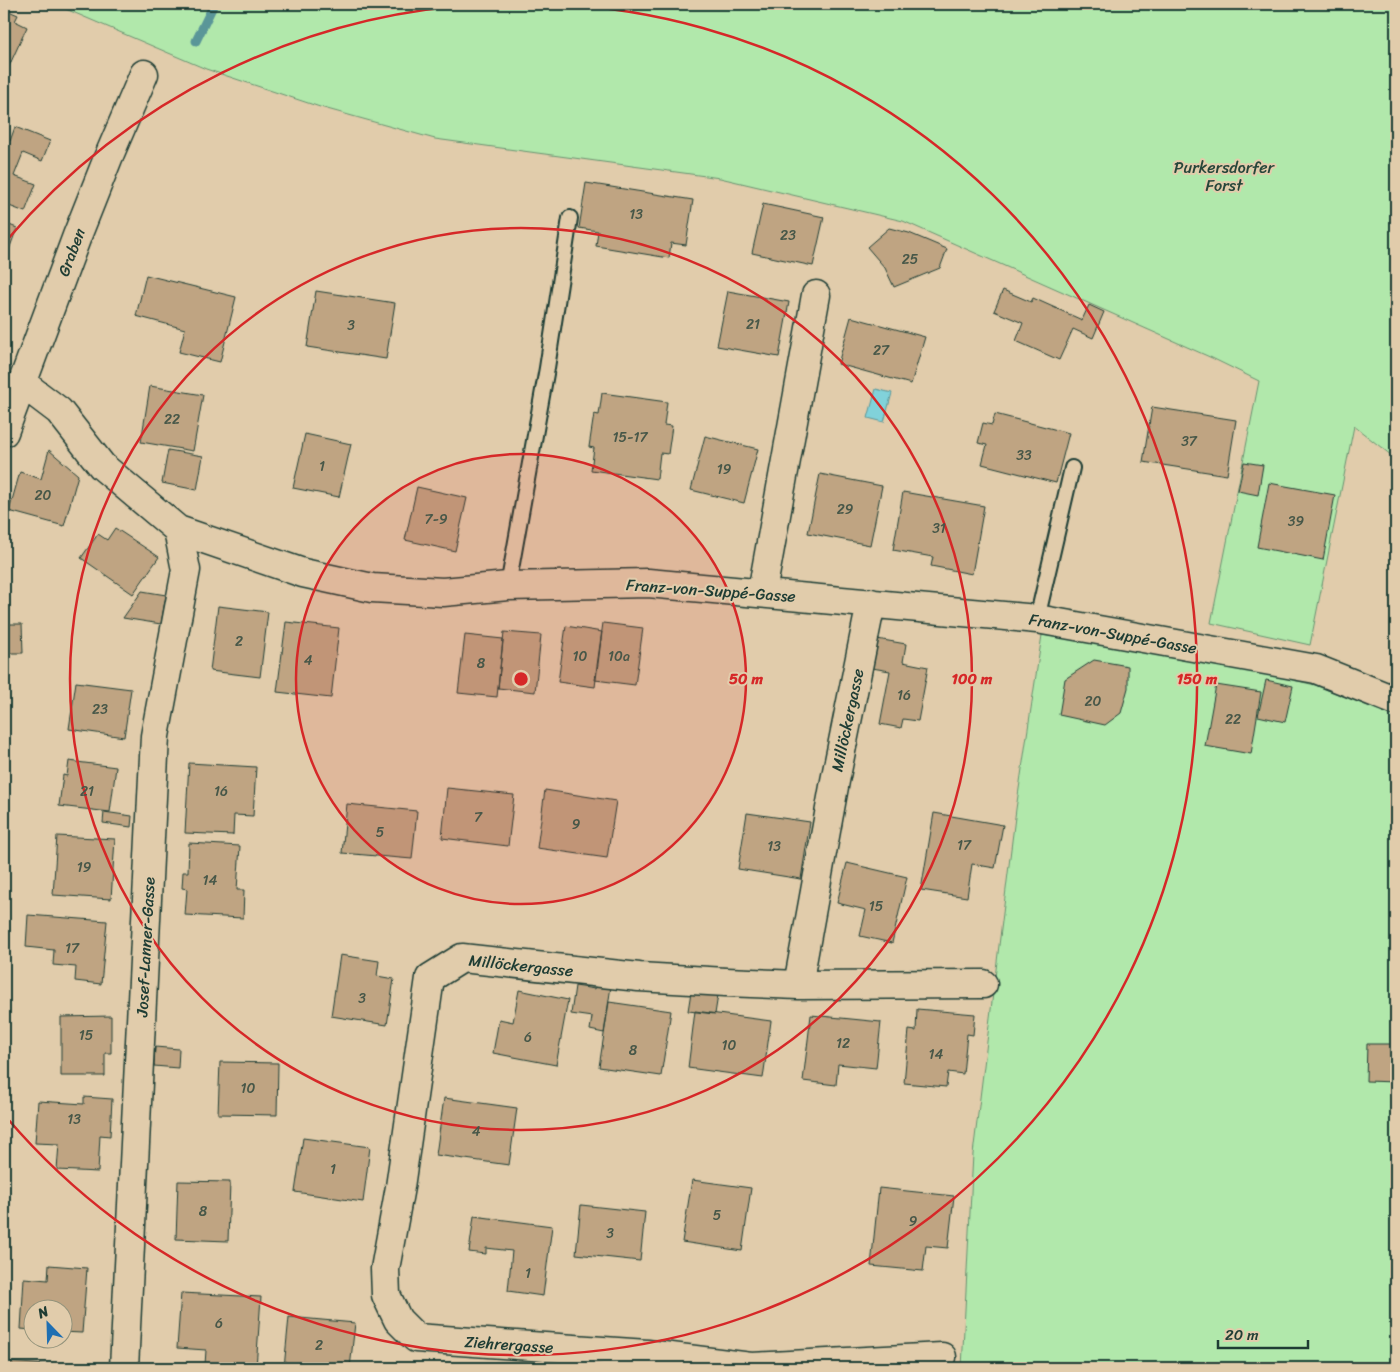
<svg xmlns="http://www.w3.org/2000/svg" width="1400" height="1372" font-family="Sriracha,sans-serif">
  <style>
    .green { fill: #b1e8ab; stroke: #689270 }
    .water { fill: #81d2da; stroke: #5a9698 }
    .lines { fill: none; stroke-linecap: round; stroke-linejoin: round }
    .stream { stroke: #5a9698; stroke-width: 9 }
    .building { fill: #bfa482; stroke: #1f3d34 }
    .lane-casing { stroke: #1f3d34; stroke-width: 18 }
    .street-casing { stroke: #1f3d34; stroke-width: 31 }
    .lane { stroke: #e1ccab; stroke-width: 14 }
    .street { stroke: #e1ccab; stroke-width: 28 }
    .ring { fill: none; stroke: #d62828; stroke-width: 2.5 }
    .labels { text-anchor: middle; stroke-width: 4; stroke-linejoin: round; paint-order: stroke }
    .number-label { font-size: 14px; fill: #475748 }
    .park-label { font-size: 16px; fill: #26463a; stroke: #e1ccab }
    .street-label { font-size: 16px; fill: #1f3d34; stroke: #e1ccab }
    .centre { fill: #d62828; stroke: #e1ccab; stroke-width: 2.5 }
    .ring-label { font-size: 15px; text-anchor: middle; font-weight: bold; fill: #d62828; stroke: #e1ccab; stroke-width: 4; stroke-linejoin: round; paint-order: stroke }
  </style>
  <rect width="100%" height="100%" fill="#e1ccab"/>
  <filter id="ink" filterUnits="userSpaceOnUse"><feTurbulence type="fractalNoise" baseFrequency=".02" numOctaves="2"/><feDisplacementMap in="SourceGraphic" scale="10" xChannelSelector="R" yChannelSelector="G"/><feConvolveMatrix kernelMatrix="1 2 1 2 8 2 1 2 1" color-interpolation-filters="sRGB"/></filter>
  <g filter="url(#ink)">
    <path class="green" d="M54,4H1396V459L1354,426L1310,645L1211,623L1259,381L1212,358L903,221L720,178L435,139L320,107L206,69Z
      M1042,635L1203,659L1315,685L1396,717V1368H962L973,1154L1016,809Z"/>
    <path class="water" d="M876,389L892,393L884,422L868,418Z"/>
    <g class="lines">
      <path class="stream" d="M196,41L214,4"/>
    </g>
    <path class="building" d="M4,9L18,15L15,21L27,27L4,77Z
      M15,127L50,141L42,161L23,153L14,176L36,184L25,212L4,204V139L10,141Z
      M586,183L693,200L686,245L671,243L669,258L596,246L598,231L579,228Z
      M763,204L824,217L813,266L752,253Z
      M4,223L17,228L4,263Z
      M889,228L909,233L947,249L940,268L894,287L885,268L867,247Z
      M146,275L236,297L220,362L179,352L185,329L136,316Z
      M1003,290L1031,302L1033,298L1082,320L1089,305L1104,312L1093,338L1073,329L1059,360L1016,341L1023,323L994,311Z
      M316,291L395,303L386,359L307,347Z
      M728,291L789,302L779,357L717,346Z
      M851,317L925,337L911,384L838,364Z
      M150,386L203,395L193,451L141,442Z
      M602,393L667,402L664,425L672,426L668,454L660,453L657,479L591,470L594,448L589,447L594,414L599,415Z
      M1152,407L1236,420L1227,475L1143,462Z
      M995,414L1069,433L1056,483L982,464L987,445L978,443L983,423L992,425Z
      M305,434L351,444L339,497L293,488Z
      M705,436L758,449L744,503L691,490Z
      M49,450L78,475L64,526L9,511L20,472L41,479Z
      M168,450L203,456L197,490L162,483Z
      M1244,462L1263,465L1258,495L1238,491Z
      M820,474L882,486L870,545L808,533Z
      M1269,483L1335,495L1323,560L1257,547Z
      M417,487L467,498L455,551L405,540Z
      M903,492L984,506L972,574L931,566L933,557L893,550Z
      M115,528L159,557L133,594L81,558L98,534L107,540Z
      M142,591L166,595L161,624L123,618Z
      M218,606L268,612L260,677L210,671Z
      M286,622L339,628L331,698L277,692Z
      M603,623L643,628L635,685L595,680Z
      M4,624H22L23,653H4Z
      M566,626L602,632L595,687L558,682Z
      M504,632L541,635L535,692L498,688Z
      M465,635L503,639L497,697L458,693Z
      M877,639L906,644L903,662L928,667L918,721L903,719L901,728L880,724L890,671L872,668Z
      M1094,660L1128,666V688L1121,713L1105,725L1059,715L1065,679Z
      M1266,680L1293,686L1285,722L1258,716Z
      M76,682L131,689L124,737L69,729Z
      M1216,685L1261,692L1251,754L1205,746Z
      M69,761L116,767L110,812L59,806L63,775L67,776Z
      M189,763L256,767L253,816L234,815L233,835L185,833Z
      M447,788L514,795L508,846L442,838Z
      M545,790L616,801L607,858L537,848Z
      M347,804L417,811L412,859L342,853Z
      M104,812L132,816L131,827L103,823Z
      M747,813L810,822L801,879L738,869Z
      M934,813L1003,825L995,868L972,864L967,897L921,890Z
      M57,836L115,839L111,899L53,895Z
      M189,843L240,846L237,890H244L243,918L185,915L187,889L182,888L183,872H188Z
      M847,863L907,877L892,943L860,936L866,910L837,903Z
      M28,915L107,921L101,984L75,981L76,967L53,965L54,950L26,947Z
      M340,955L379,961L377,976L394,979L387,1025L331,1016Z
      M596,984L611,986L604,1033L590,1030L592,1017L571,1014L575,986L595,989Z
      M519,990L568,1000L556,1065L493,1053L499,1019L513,1022Z
      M691,992L718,995L715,1014L688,1011Z
      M609,1002L671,1011L661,1076L599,1067Z
      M917,1009L975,1014L973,1035L967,1034L963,1074L948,1072L946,1087L904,1083L909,1030L916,1031Z
      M695,1011L771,1021L763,1078L688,1068Z
      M811,1015L881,1022L876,1068L838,1064L836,1085L803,1081Z
      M111,1016V1053H105V1076H61V1017Z
      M1367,1044H1396V1082L1366,1081Z
      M155,1047L179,1049L178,1068L154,1066Z
      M220,1062L278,1063L277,1115L218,1114Z
      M84,1097L112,1099L110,1136L100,1135L98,1172L57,1170L59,1144L35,1143L38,1101L84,1104Z
      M444,1098L517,1108L509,1165L436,1155Z
      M303,1138L370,1147L363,1202L295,1192Z
      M692,1180L751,1188L742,1251L682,1242Z
      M178,1181L230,1182L228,1241L176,1239Z
      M879,1188L954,1196L948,1248L926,1246L923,1271L871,1266Z
      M581,1205L645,1212L640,1261L576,1254Z
      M474,1216L552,1226L543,1296L508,1291L512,1251L486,1248V1254L469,1252Z
      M49,1265L87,1268L82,1333L62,1332V1310H32V1330L21,1329L24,1278L48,1280Z
      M181,1293L261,1297L256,1368L205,1365L206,1350L177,1348Z
      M289,1317L355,1323L350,1368H284Z
      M4,1362L82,1367V1368H4Z"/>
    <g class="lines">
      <defs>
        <path id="lane" d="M508,586L547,368L570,218
          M1037,619L1072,468"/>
        <path id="street" d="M22,383L59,411L102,466L178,530L303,573L372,588L443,592L508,586L648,583L1037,619L1316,669L1396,701
          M4,432L77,236L108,158L144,74
          M762,592L816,295
          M798,985L835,781L871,603
          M942,1357L751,1367L647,1354L416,1338L398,1320L386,1295L385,1269L400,1187L430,978L462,958L639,977L726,982L798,985L983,984
          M124,1368L155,736L186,570L178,530"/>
      </defs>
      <use href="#lane" class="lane-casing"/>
      <use href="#street" class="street-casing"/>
      <use href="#lane" class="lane"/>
      <use href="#street" class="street"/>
    </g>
  </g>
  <circle cx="521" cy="679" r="225" fill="#d62828" fill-opacity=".12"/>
  <g class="ring">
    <circle cx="521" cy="679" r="225"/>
    <circle cx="521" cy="679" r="451"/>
    <path d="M7 240A676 676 0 0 1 486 4M556 4A676 676 0 1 1 7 1118"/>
  </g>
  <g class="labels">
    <g class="number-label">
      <text x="636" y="219">13</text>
      <text x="788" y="240">23</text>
      <text x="910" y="264">25</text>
      <text x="753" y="329">21</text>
      <text x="351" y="330">3</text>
      <text x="881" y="355">27</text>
      <text x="172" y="424">22</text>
      <text x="630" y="442">15-17</text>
      <text x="1189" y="446">37</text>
      <text x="1024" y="460">33</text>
      <text x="322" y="471">1</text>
      <text x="724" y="474">19</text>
      <text x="43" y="500">20</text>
      <text x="845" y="514">29</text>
      <text x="436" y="524">7-9</text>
      <text x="1296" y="526">39</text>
      <text x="939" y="533">31</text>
      <text x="239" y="646">2</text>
      <text x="580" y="661">10</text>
      <text x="619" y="661">10a</text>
      <text x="308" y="665">4</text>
      <text x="481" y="668">8</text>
      <text x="904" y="700">16</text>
      <text x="1093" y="706">20</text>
      <text x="100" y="714">23</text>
      <text x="1233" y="724">22</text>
      <text x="87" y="796">21</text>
      <text x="221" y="796">16</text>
      <text x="478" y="822">7</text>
      <text x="576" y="829">9</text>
      <text x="380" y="837">5</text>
      <text x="964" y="850">17</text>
      <text x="774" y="851">13</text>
      <text x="84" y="872">19</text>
      <text x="210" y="885">14</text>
      <text x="876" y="911">15</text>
      <text x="72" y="953">17</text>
      <text x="362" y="1003">3</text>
      <text x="86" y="1040">15</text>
      <text x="528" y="1042">6</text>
      <text x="843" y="1048">12</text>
      <text x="729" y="1050">10</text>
      <text x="633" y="1055">8</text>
      <text x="936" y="1059">14</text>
      <text x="248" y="1093">10</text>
      <text x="74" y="1124">13</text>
      <text x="476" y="1136">4</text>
      <text x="333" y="1174">1</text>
      <text x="203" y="1216">8</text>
      <text x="717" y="1220">5</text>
      <text x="913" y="1226">9</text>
      <text x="610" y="1238">3</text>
      <text x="528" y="1278">1</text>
      <text x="219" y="1328">6</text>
      <text x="319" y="1350">2</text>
    </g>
    <g class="park-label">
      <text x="1224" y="173">Purkersdorfer<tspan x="1224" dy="18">Forst</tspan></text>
    </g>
    <g class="street-label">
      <text transform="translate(71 252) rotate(-69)" y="6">Graben</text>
      <text transform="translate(711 590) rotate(4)" y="6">Franz-von-Suppé-Gasse</text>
      <text transform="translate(1113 633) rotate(10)" y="6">Franz-von-Suppé-Gasse</text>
      <text transform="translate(847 720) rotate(-78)" y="6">Millöckergasse</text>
      <text transform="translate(145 947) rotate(-87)" y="6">Josef-Lanner-Gasse</text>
      <text transform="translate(521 965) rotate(6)" y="6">Millöckergasse</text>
      <text transform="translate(509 1344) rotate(4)" y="6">Ziehrergasse</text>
    </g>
  </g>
  <circle cx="521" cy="679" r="8" class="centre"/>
  <g class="ring-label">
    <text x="746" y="684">50 m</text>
    <text x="972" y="684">100 m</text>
    <text x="1197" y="684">150 m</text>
  </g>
  <rect width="1400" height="1372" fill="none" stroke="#e1ccab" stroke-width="20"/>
  <rect x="10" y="10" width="1380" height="1352" fill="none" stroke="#1f3d34" stroke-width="2" filter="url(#ink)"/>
  <g transform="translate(48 1324) rotate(337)"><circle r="24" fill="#e1ccab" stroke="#93937b"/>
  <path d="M0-4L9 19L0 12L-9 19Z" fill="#1f6fb2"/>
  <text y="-8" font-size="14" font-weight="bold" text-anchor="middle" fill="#1f3d34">N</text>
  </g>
  <path d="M1218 1340v8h90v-8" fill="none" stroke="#1f3d34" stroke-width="2.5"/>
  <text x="1225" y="1340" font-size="15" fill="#1f3d34" stroke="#e1ccab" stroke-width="4" paint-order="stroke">20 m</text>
</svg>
